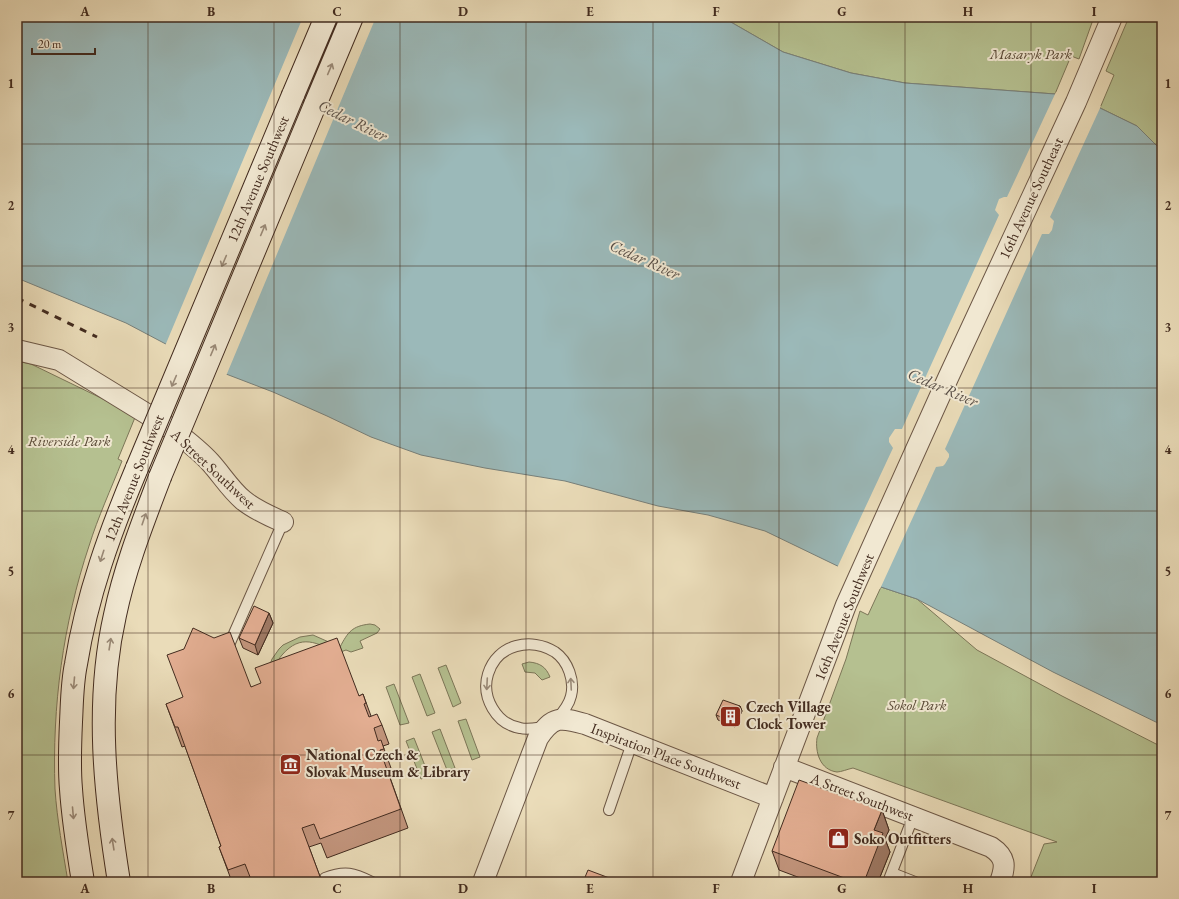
<svg xmlns="http://www.w3.org/2000/svg" width="1179" height="899" font-family="'EB Garamond',serif">
  <style>
    .green { fill: #b5c090; stroke: #7c7658 }
    .water { fill: #9bb9b9; stroke: #77807b }
    .pier { fill: #eadcb9 }
    .lines { fill: none; stroke-linecap: round; stroke-linejoin: round }
    .service-casing { stroke: #6c5746; stroke-width: 12 }
    .minor-casing { stroke: #6c5746; stroke-width: 22 }
    .secondary-casing { stroke: #422b1f; stroke-width: 24 }
    .service { stroke: #f1e8d2; stroke-width: 10 }
    .minor { stroke: #f1e8d2; stroke-width: 20 }
    .secondary { stroke: #f1e8d2; stroke-width: 22 }
    .rail { stroke: #422b1f; stroke-width: 3; stroke-dasharray: 7 7; stroke-linecap: butt }
    .secondary-bridge-casing { stroke: #422b1f; stroke-width: 24; stroke-linecap: butt }
    .secondary-bridge { stroke: #f1e8d2; stroke-width: 22 }
    .wall { fill: #c3967e; stroke: #422b1f }
    .shaded-wall { fill: #9f7a66; stroke: #422b1f }
    .building { fill: #e3ae92; stroke: #422b1f }
    .oneway { stroke: #9a8a78 }
    .grid { fill: none; stroke: #422b1f; stroke-width: 1; stroke-opacity: 0.55 }
    .labels { text-anchor: middle; stroke-width: 4; stroke-linejoin: round; paint-order: stroke }
    .park-label { font-size: 15px; font-style: italic; fill: #594936; stroke: #f1e8d2 }
    .street-label { font-size: 15px; fill: #422b1f; stroke: #f1e8d2 }
    .poi-label { font-size: 15px; font-weight: bold; fill: #422b1f; stroke: #f1e8d2; text-anchor: start }
    .water-label { font-size: 16px; font-style: italic; fill: #584e46; stroke: #f1e8d2 }
    .neatline { fill: none; stroke: #422b1f; stroke-width: 1.5 }
    .grid-label { font-size: 13px; text-anchor: middle; font-weight: bold; fill: #422b1f }
  </style>
  <rect width="100%" height="100%" fill="#eadcb9"/>
  <filter id="stains"><feTurbulence type="fractalNoise" baseFrequency=".005" numOctaves="4"/><feColorMatrix values="0 0 0 0 .2 0 0 0 0 .09 0 0 0 0 .02 0 0 0 .5 -.17"/></filter>
  <radialGradient id="worn" r=".72"><stop offset=".6" stop-color="#630" stop-opacity="0"/><stop offset="1" stop-color="#630" stop-opacity=".3"/></radialGradient>
  <path class="green" d="M722,17H1094L1079,59L1071,56L1055,94L905,83L851,73L783,52Z
    M1129,17H1162V151L1137,126L1100,108L1114,75L1106,71Z
    M17,361L31,364L136,415L118,459L122,461C111,489 98,517 89,546C63,624 52,706 55,789C57,820 63,851 68,882H17Z
    M881,587L917,599L977,650L1062,696L1162,747V882H1029L1044,844L1057,842L853,768C848,769 841,772 837,772C820,770 815,752 817,738L846,659L860,611L868,615Z
    M370,624L375,625L380,629L377,633L360,641L363,648L351,652L346,650L338,653C317,643 301,633 282,655C279,658 278,662 276,665C274,667 270,669 268,670L272,659L279,649L283,645L300,637L313,635L340,647C348,632 352,626 370,624Z
    M529,662C540,663 546,667 550,677L542,680L535,673L525,672L522,664Z
    M446,665L461,703L453,707L438,668Z
    M420,674L435,713L427,716L412,677Z
    M394,684L409,723L400,725L386,687Z
    M466,719L480,757L472,760L458,721Z
    M440,729L455,768L447,770L432,732Z
    M414,738L429,776L421,779L406,741Z"/>
  <path class="water" d="M17,17H722L783,52L851,73L905,83L1055,94L1100,108L1137,126L1162,151V725L1053,672L917,599L881,587L765,531L708,515L658,506L565,481L485,468L421,455L371,437L327,416L273,392L213,369L126,323L17,278Z"/>
  <path class="pier" d="M303,17H376L226,376L212,371L165,346Z
    M1056,92L1101,106L1050,217L1054,221L1052,230L1049,234H1042L945,449L949,454V457L945,464L943,466L936,467L880,589L837,568L893,448L889,442V438L895,429H902L999,215L995,210L999,199L1004,197H1007Z"/>
  <g class="lines">
    <defs>
      <path id="service" d="M229,645L283,522
        M544,727C536,728 528,730 520,728C496,724 481,697 488,674C497,644 531,637 555,652C568,661 575,681 571,696C569,705 563,712 557,719
        M609,810L632,743
        M892,873L915,882
        M325,878C345,870 354,873 372,882
        M888,882L913,817"/>
      <path id="minor" d="M17,350L59,360L173,430C186,440 199,450 210,462C221,474 230,489 243,500C254,509 269,516 283,522
        M784,767L991,847C1006,857 1006,866 1000,882
        M483,882L538,738C553,716 560,717 585,724L773,798
        M741,882L846,605L948,378L1076,102L1112,17"/>
      <path id="secondary" d="M293,95L326,17
        M315,105L352,17
        M83,882C78,851 73,820 71,789C69,767 70,744 71,722C72,703 72,683 76,664C87,595 110,532 137,468
        M119,882C105,794 95,703 115,615C125,567 143,522 160,477"/>
    </defs>
    <use href="#service" class="service-casing"/>
    <use href="#minor" class="minor-casing"/>
    <use href="#secondary" class="secondary-casing"/>
    <use href="#service" class="service"/>
    <use href="#minor" class="minor"/>
    <use href="#secondary" class="secondary"/>
    <path class="rail" d="M17,298L97,337"/>
    <defs>
      <path id="secondary-bridge" d="M137,468L293,95
        M160,477L315,105"/>
    </defs>
    <use href="#secondary-bridge" class="secondary-bridge-casing"/>
    <use href="#secondary-bridge" class="secondary-bridge"/>
  </g>
  <path class="wall" d="M269,613L273,623L258,655L243,648L239,638Z
    M251,687L359,696L363,694L371,716L382,725L389,744L383,746L391,768L387,769L408,828L327,858L321,843L309,847L322,882H232L219,847L221,846L185,746L182,747L166,704Z
    M740,706L742,711L735,727L718,720L716,715Z
    M882,810L889,830L885,839L890,852L878,882H811L779,870L772,851Z"/>
  <path class="shaded-wall" d="M269,613L273,623L258,655L255,645Z
    M740,706L742,711L735,727L734,722Z
    M882,810L889,830L885,839L890,852L878,882H864L874,830Z"/>
  <path class="building" d="M254,606L269,613L255,645L239,638Z
    M193,628L214,638L230,632L251,687L261,683L255,668L337,638L359,696L363,694L366,703L364,704L369,717L377,714L382,725L374,728L378,741L381,740L384,749L380,750L401,809L320,839L314,824L302,828L322,882H252L245,864L228,870L219,847L221,846L178,727H175L166,704L183,697L167,655L184,649Z
    M723,700L740,706L734,722L716,715Z
    M799,780L882,810L874,830L883,833L864,882H855L772,851Z
    M588,870L620,882H583Z"/>
  <defs><path id="oneway-shaft" d="M-6 0H5M1.5-3L5.5 0L1.5 3" fill="none" stroke-width="1.6" stroke-linecap="round" stroke-linejoin="round"/></defs>
  <g class="oneway">
    <use href="#oneway-shaft" transform="translate(330 69) rotate(-67)"/>
    <use href="#oneway-shaft" transform="translate(263 230) rotate(-67)"/>
    <use href="#oneway-shaft" transform="translate(224 261) rotate(113)"/>
    <use href="#oneway-shaft" transform="translate(213 350) rotate(-67)"/>
    <use href="#oneway-shaft" transform="translate(174 381) rotate(113)"/>
    <use href="#oneway-shaft" transform="translate(144 519) rotate(-71)"/>
    <use href="#oneway-shaft" transform="translate(102 556) rotate(108)"/>
    <use href="#oneway-shaft" transform="translate(110 644) rotate(-81)"/>
    <use href="#oneway-shaft" transform="translate(74 683) rotate(95)"/>
    <use href="#oneway-shaft" transform="translate(487 684) rotate(93)"/>
    <use href="#oneway-shaft" transform="translate(571 684) rotate(-93)"/>
    <use href="#oneway-shaft" transform="translate(73 813) rotate(85)"/>
    <use href="#oneway-shaft" transform="translate(113 844) rotate(-99)"/>
  </g>
  <path class="grid" d="M148,17V882M274,17V882M400,17V882M526,17V882M653,17V882M779,17V882M905,17V882M1031,17V882M17,144H1162M17,266H1162M17,388H1162M17,511H1162M17,633H1162M17,755H1162"/>
  <defs>
    <symbol id="building-square" viewBox="-11 -11 22 22"><rect x="-9" y="-9" width="18" height="18" rx="4" fill="#8f2418" stroke="#f1e8d2"/><path d="M-4-6H4V6H1V3H-1V6H-4ZM-2.5-4.3h1.7v1.8h-1.7ZM.8-4.3h1.7v1.8H.8ZM-2.5-1h1.7V.8h-1.7ZM.8-1h1.7V.8H.8Z" fill="#fff"/></symbol>
    <symbol id="museum-square" viewBox="-11 -11 22 22"><rect x="-9" y="-9" width="18" height="18" rx="4" fill="#8f2418" stroke="#f1e8d2"/><path d="M0-6L6-3V-2H-6V-3ZM-5-1h2V3h-2ZM-1-1h2V3h-2ZM3-1h2V3H3ZM-6 4H6V6H-6Z" fill="#fff"/></symbol>
    <symbol id="shop-square" viewBox="-11 -11 22 22"><rect x="-9" y="-9" width="18" height="18" rx="4" fill="#8f2418" stroke="#f1e8d2"/><path d="M-5-2.5h2.3a2.7 3.5 0 0 1 5.4 0H5L5.5 6h-11ZM-1.5-2.5h3a1.5 2.3 0 0 0-3 0Z" fill="#fff"/></symbol>
  </defs>
  <g fill-rule="evenodd">
    <use href="#building-square" x="718" y="704" width="25" height="25"/>
    <use href="#museum-square" x="278" y="752" width="25" height="25"/>
    <use href="#shop-square" x="826" y="826" width="25" height="25"/>
  </g>
  <g class="labels">
    <g class="park-label">
      <text x="1031" y="59">Masaryk Park</text>
      <text x="69" y="446">Riverside Park</text>
      <text x="917" y="710">Sokol Park</text>
    </g>
    <g class="street-label">
      <text transform="translate(258 179) rotate(-67)" y="5">12th Avenue Southwest</text>
      <text transform="translate(1031 198) rotate(-65)" y="5">16th Avenue Southeast</text>
      <text transform="translate(213 469) rotate(43)" y="5">A Street Southwest</text>
      <text transform="translate(134 478) rotate(-68)" y="5">12th Avenue Southwest</text>
      <text transform="translate(844 617) rotate(-68)" y="5">16th Avenue Southwest</text>
      <text transform="translate(666 756) rotate(21)" y="5">Inspiration Place Southwest</text>
      <text transform="translate(862 797) rotate(21)" y="5">A Street Southwest</text>
    </g>
    <g class="poi-label">
      <text x="746" y="712">Czech Village<tspan x="746" dy="17">Clock Tower</tspan></text>
      <text x="306" y="760">National Czech &amp;<tspan x="306" dy="17">Slovak Museum &amp; Library</tspan></text>
      <text x="854" y="844">Soko Outfitters</text>
    </g>
    <g class="water-label">
      <text transform="translate(353 120) rotate(26)" y="6">Cedar River</text>
      <text transform="translate(645 259) rotate(24)" y="6">Cedar River</text>
      <text transform="translate(943 387) rotate(23)" y="6">Cedar River</text>
    </g>
  </g>
  <rect width="1179" height="899" fill="none" stroke="#eadcb9" stroke-width="44"/>
  <path d="M32 48v6h63v-6" fill="none" stroke="#422b1f" stroke-width="2"/>
  <text x="38" y="48" font-size="12" fill="#422b1f" stroke="#f1e8d2" stroke-width="3" paint-order="stroke">20 m</text>
  <rect x="22" y="22" width="1135" height="855" class="neatline"/>
  <g class="grid-label">
    <text x="85" y="16">A</text>
    <text x="211" y="16">B</text>
    <text x="337" y="16">C</text>
    <text x="463" y="16">D</text>
    <text x="590" y="16">E</text>
    <text x="716" y="16">F</text>
    <text x="842" y="16">G</text>
    <text x="968" y="16">H</text>
    <text x="1094" y="16">I</text>
    <text x="11" y="88">1</text>
    <text x="1168" y="88">1</text>
    <text x="11" y="210">2</text>
    <text x="1168" y="210">2</text>
    <text x="11" y="332">3</text>
    <text x="1168" y="332">3</text>
    <text x="11" y="454">4</text>
    <text x="1168" y="454">4</text>
    <text x="11" y="576">5</text>
    <text x="1168" y="576">5</text>
    <text x="11" y="698">6</text>
    <text x="1168" y="698">6</text>
    <text x="11" y="820">7</text>
    <text x="1168" y="820">7</text>
    <text x="85" y="893">A</text>
    <text x="211" y="893">B</text>
    <text x="337" y="893">C</text>
    <text x="463" y="893">D</text>
    <text x="590" y="893">E</text>
    <text x="716" y="893">F</text>
    <text x="842" y="893">G</text>
    <text x="968" y="893">H</text>
    <text x="1094" y="893">I</text>
  </g>
  <rect width="100%" height="100%" filter="url(#stains)"/>
  <rect width="100%" height="100%" fill="url(#worn)"/>
</svg>
